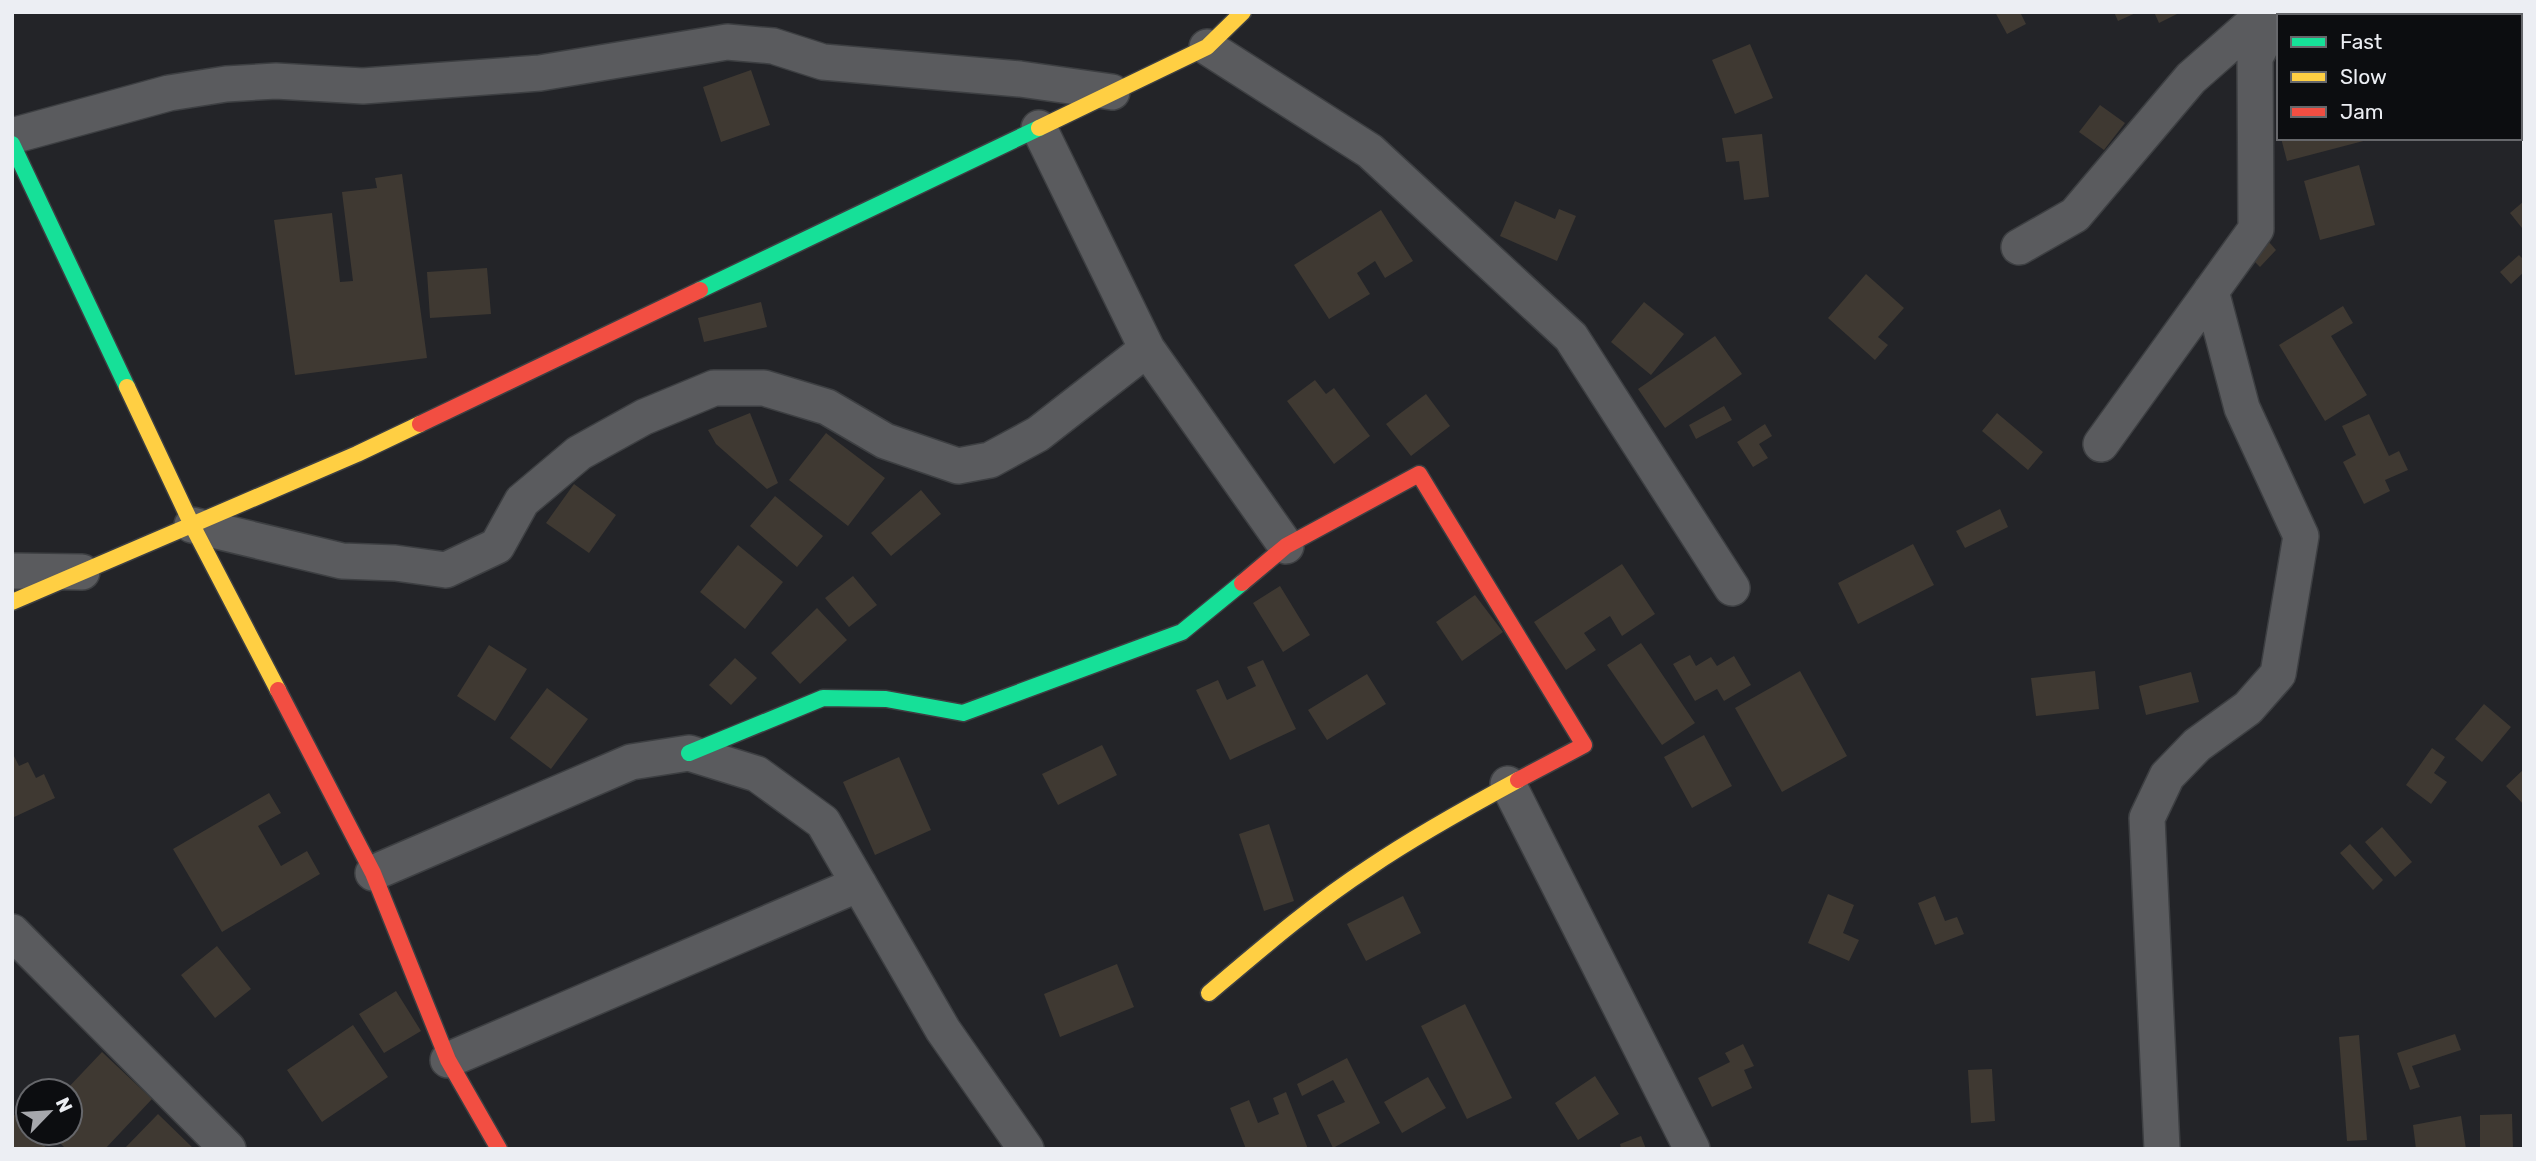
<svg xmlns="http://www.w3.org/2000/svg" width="2536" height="1161" font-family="Rubik,sans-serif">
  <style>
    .building { fill: #3f3932 }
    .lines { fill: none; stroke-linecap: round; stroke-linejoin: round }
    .street-casing { stroke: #3d3f42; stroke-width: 38 }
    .fast-casing { stroke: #3d3f42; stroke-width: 19 }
    .slow-casing { stroke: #3d3f42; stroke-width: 19 }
    .jam-casing { stroke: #3d3f42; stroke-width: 19 }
    .street { stroke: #5a5b5e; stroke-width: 35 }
    .fast { stroke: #16e098; stroke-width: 16 }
    .slow { stroke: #ffcf43; stroke-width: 16 }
    .jam { stroke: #f24e42; stroke-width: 16 }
  </style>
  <rect width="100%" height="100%" fill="#232428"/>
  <path class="building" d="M1995,12H2020L2026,24L2007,34Z
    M2114,12H2138L2118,21Z
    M2154,12H2181L2159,23Z
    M2524,17V64L2521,65L2520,19Z
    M1750,44L1773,98L1735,114L1712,60Z
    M751,70L770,125L721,142L703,87Z
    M2100,105L2125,123L2104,150L2079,132Z
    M1762,134L1769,197L1744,200L1739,161L1726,162L1722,138Z
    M2281,138H2371V139L2287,161Z
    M2359,165L2375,225L2320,240L2304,181Z
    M402,174L427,358L295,375L274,220L332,213L340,282L353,281L342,192L377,188L375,178Z
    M1515,201L1555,219L1559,209L1576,216L1557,261L1500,236Z
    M2524,201V226L2522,228L2510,213Z
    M1381,210L1413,261L1385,278L1375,261L1357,273L1370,294L1329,319L1294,265Z
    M2269,242L2276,250L2260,267L2252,259Z
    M2519,255L2524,260V272L2511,284L2500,272Z
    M487,268L491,314L430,318L427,272Z
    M1866,274L1904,308L1878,337L1888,345L1875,360L1828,318Z
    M761,302L767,327L704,342L698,318Z
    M1644,302L1684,334L1651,375L1611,342Z
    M2343,306L2353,323L2331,336L2367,395L2325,421L2279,345Z
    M1715,336L1742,374L1665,428L1638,389Z
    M1315,380L1326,394L1334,388L1370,436L1334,464L1287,401Z
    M1426,394L1450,426L1411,456L1386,424Z
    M1724,406L1732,420L1696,439L1689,425Z
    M750,413L778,483L767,489L716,444L708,430Z
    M1997,413L2043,452L2028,470L1982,431Z
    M2369,414L2389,456L2399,451L2408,470L2385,480L2390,491L2364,504L2343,462L2356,455L2342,426Z
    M1765,424L1772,436L1759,444L1768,458L1753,467L1737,442Z
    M826,433L885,478L848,526L789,480Z
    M574,484L616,515L589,553L546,523Z
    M921,490L941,514L891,556L871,533Z
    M775,496L823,536L797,567L750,526Z
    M2000,509L2008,527L1965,548L1956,531Z
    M1913,544L1934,585L1858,624L1838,583Z
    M738,545L783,582L745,629L700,592Z
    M1622,564L1655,614L1622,636L1610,616L1584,633L1596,650L1566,670L1534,622Z
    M853,576L877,605L849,627L825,598Z
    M1280,586L1310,635L1283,652L1253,603Z
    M1475,595L1503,632L1462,661L1436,622Z
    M817,608L847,640L800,684L771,653Z
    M1641,643L1695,723L1662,745L1607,665Z
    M489,645L527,669L495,721L457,696Z
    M1690,655L1696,666L1711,657L1717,666L1734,656L1751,685L1724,701L1717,689L1695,701L1673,664Z
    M735,658L757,678L731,705L709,685Z
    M1263,660L1296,729L1230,760L1196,690L1218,680L1227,700L1256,686L1247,667Z
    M1800,671L1847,756L1782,792L1735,708Z
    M2095,671L2099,709L2036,716L2031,678Z
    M2191,672L2199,702L2146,715L2139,686Z
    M1367,674L1386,704L1327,740L1308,710Z
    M547,688L588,719L551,769L510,738Z
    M2484,704L2511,727L2482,762L2455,739Z
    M1704,735L1732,786L1692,808L1664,757Z
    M1102,745L1117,775L1058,805L1042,774Z
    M2432,748L2445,757L2434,773L2447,782L2431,804L2406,785Z
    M12,752L19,766L28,762L36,778L44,774L55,798L12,818Z
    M899,757L931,830L875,855L843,782Z
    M2524,769V805L2506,786Z
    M269,793L281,813L258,826L281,866L307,851L320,874L222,932L173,849Z
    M1269,824L1294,901L1264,911L1239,834Z
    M2382,827L2412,862L2395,877L2365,842Z
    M2350,844L2383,880L2373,890L2340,853Z
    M1828,894L1854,905L1843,933L1859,940L1849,961L1808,943Z
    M1403,896L1421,933L1366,961L1347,924Z
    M1935,896L1945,921L1957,917L1964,934L1935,945L1918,903Z
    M217,946L251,989L215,1018L181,975Z
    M1117,964L1134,1007L1060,1037L1044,994Z
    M396,991L421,1031L384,1053L359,1014Z
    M1465,1004L1512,1098L1467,1119L1421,1026Z
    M353,1025L388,1077L322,1122L287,1070Z
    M2455,1034L2461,1050L2412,1066L2420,1087L2410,1090L2397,1053Z
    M2359,1035L2367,1140L2347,1141L2339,1037Z
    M1743,1044L1754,1066L1744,1070L1752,1088L1712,1107L1698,1078L1730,1062L1725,1053Z
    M102,1052L152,1099L105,1149H66L50,1133H70V1091H65Z
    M1347,1058L1380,1123L1333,1148L1317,1115L1345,1102L1333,1080L1302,1096L1297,1084Z
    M1992,1069L1995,1121L1971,1123L1968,1070Z
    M1595,1076L1619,1114L1578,1140L1555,1103Z
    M1428,1077L1446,1108L1402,1133L1384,1102Z
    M1286,1092L1308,1149H1246L1230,1108L1249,1100L1258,1123L1279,1114L1273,1098Z
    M20,1111L28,1123V1133H35L47,1149H12V1117Z
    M158,1114L194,1149H124Z
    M2512,1114L2513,1149H2480V1115Z
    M2461,1116L2466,1149H2416L2413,1125Z
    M1641,1136L1646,1149H1621L1620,1144Z"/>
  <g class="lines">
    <defs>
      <path id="street" d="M1207,47L1370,151L1571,337L1732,588
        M1039,128L1147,349L1286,546
        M12,136L169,93L226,84L276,81L363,86L540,73L727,42L773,46L823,62L1020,79L1112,92
        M2019,247L2075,215L2191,78L2266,12
        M2101,444L2256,229L2255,58L2278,12
        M192,525L342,561L395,563L446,570L497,546L522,501L579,453L644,417L714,388H764L827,407L885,441L958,466L990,460L1038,434L1147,349
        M12,571L82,572
        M1508,784L1692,1149
        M373,873L631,762L689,753L757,774L823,822L943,1030L1026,1149
        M12,932L228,1149
        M448,1060L859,884
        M2162,1149L2147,818L2167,776L2197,745L2248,708L2278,674L2301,536L2242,408L2211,291"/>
      <path id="fast" d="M12,144L127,387
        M700,290L1039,128
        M689,753L823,698L886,699L963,713L1182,632L1242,583"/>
      <path id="slow" d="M1039,128L1207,47L1243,12
        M127,387L192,525L278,690
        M12,602L357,454L420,424
        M1209,993C1261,949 1313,904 1370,867C1417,835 1468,807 1518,780"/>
      <path id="jam" d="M420,424L700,290
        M1242,583L1286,546L1419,474L1584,745L1518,780
        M278,690L373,873L448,1060L499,1149"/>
    </defs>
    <use href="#street" class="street-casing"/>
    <use href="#fast" class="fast-casing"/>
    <use href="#slow" class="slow-casing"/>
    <use href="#jam" class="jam-casing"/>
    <use href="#street" class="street"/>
    <use href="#fast" class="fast"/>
    <use href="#slow" class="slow"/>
    <use href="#jam" class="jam"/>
  </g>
  <rect width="2536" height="1161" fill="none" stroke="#eceef3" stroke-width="28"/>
  <rect x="2277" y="14" width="245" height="126" fill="#0c0d10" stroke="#66676b" stroke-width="2"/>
  <rect x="2291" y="37" width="35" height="10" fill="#16e098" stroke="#66676b" stroke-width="2"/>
  <text x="2340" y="49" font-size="21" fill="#eceef3">Fast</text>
  <rect x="2291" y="72" width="35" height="10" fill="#ffcf43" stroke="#66676b" stroke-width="2"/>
  <text x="2340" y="84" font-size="21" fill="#eceef3">Slow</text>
  <rect x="2291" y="107" width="35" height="10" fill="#f24e42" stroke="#66676b" stroke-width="2"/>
  <text x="2340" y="119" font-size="21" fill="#eceef3">Jam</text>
  <g transform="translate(49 1112) rotate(65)"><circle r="33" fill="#0c0d10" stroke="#66676b" stroke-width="2"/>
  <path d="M0-5L12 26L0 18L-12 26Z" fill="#a6a7ac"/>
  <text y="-10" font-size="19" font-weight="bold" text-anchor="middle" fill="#eceef3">N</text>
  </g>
</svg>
